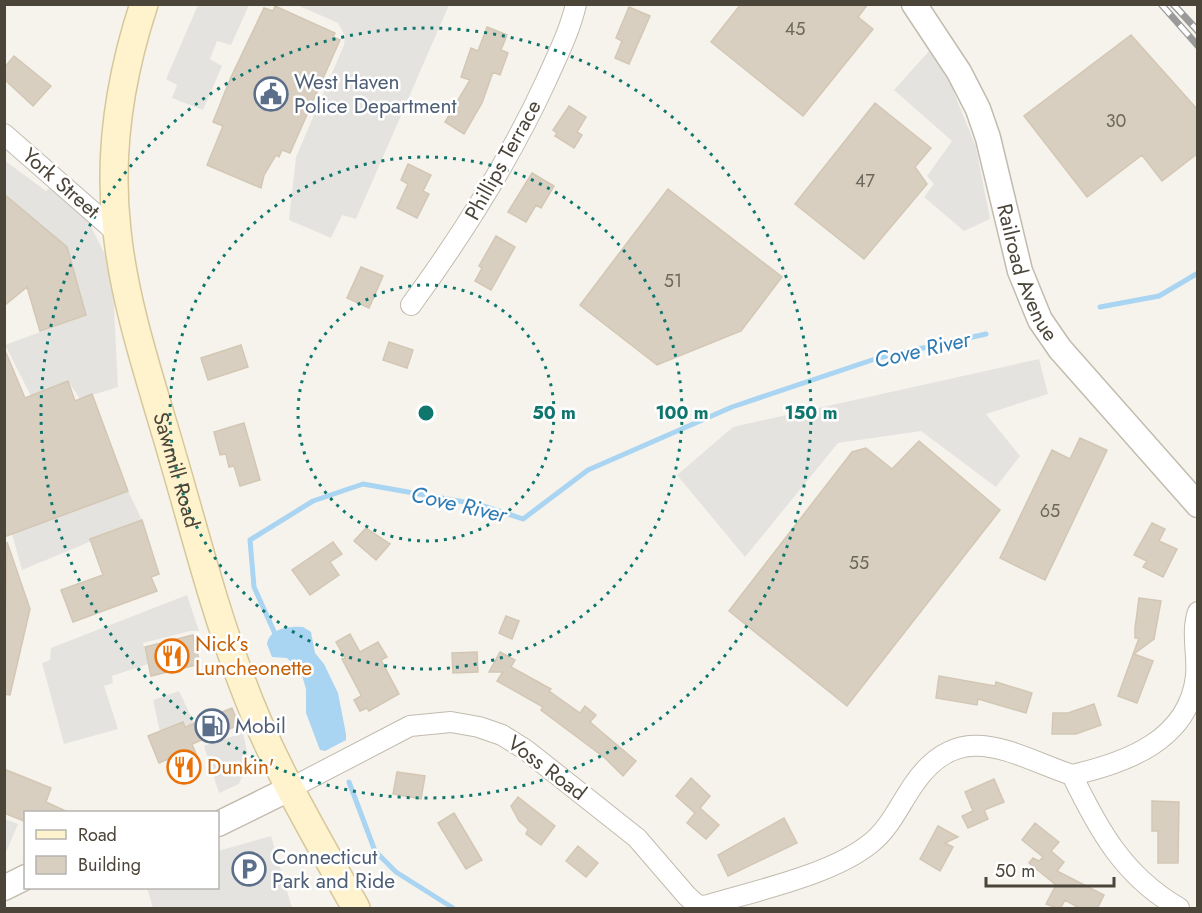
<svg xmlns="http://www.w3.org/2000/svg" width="1202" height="913" font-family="Jost,sans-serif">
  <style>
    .parking { fill: #e5e3e0 }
    .water { fill: #a9d4f2 }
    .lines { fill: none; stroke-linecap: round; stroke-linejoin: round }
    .stream { stroke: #a9d4f2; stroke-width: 5 }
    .building { fill: #d8cfc1; stroke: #d3c7b4; stroke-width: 1.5 }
    .minor-casing { stroke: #c2bbae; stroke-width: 22 }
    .tertiary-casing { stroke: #c2bbae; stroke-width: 27 }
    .secondary-casing { stroke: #d6c79b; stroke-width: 30 }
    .minor { stroke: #fff; stroke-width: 20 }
    .tertiary { stroke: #fff; stroke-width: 24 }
    .secondary { stroke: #fff3cd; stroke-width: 27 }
    .rail-casing { stroke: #9a9a9a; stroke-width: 7 }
    .rail { stroke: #fff; stroke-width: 4.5; stroke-dasharray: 14; stroke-linecap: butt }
    .ring { fill: none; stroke: #0f766e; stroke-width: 3; stroke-dasharray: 3 6 }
    .labels { text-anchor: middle; stroke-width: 5; stroke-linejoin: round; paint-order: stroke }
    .number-label { font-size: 18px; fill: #6e675b }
    .service-label { font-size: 21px; fill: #4e5e75; stroke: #fff; text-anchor: start }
    .street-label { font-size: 21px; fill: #4b4439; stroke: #fff }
    .food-label { font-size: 21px; fill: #c56008; stroke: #fff; text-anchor: start }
    .water-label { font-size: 22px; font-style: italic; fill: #2e7ab2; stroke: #fff }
    .centre { fill: #0f766e; stroke: #fff; stroke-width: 3 }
    .ring-label { font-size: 18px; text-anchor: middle; font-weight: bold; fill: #0f766e; stroke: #fff; stroke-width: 5; stroke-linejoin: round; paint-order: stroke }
  </style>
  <rect width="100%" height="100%" fill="#f6f3ec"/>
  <path class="parking" d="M198,5H249L231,45L217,41L210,59L222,66L203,110L172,98L177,85L166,79Z
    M297,5H449L356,219L342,215L331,238L289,220L296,157L344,45L345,36L338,23Z
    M929,51L950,83L976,147L990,219L964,231L924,197L934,184L927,176L952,141L894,90Z
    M4,160L46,191L51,187L85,215L112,268L118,387L80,399L68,381L31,396L5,345L86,315L67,247L5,194Z
    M1039,359L1048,394L986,414L1020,456L996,487L921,431L838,443L745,557L677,475L733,427Z
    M128,491L142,520L22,570L12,534Z
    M187,595L199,631H190L143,643L148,664L112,676L113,683L104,686L118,729L64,744L42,663L50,660L51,648Z
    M179,691L194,723L160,732L153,700Z
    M243,733L249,761L239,784L219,793L204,746Z
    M5,819L18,824L7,850L5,851Z
    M271,836L292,908H153L147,888H218V851Z"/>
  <path class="water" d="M303,627L311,632L315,653L324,664L338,693L346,734V740L325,751L320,750L306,713V689L301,672L287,658L272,657L267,644C270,628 289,626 303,627Z"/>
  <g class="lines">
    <path class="stream" d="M1100,307L1159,296L1198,273
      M277,638L254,587L250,540L313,501L363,484L481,505L523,519L588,470L732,407L878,358L986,334
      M349,782L375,851L396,872L453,908"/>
  </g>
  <path class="building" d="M741,4H868L858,17L873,29L803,116L711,42Z
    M275,6L335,33L333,37L340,40L290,153L282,150L279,157L276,155L264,175L261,188L207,165L223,126L213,122L231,77L264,8L273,11Z
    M629,7L650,16L629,64L615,58L622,41L616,38Z
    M487,27L507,35L501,50L508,53L500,75L493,72L482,103L464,134L445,122L470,80L461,77L471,48L478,51Z
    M1131,35L1197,109V154L1162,181L1142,155L1087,197L1024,116Z
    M14,56L51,86L33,106L4,79V68Z
    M875,103L931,148L915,167L927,184L864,259L795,204Z
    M569,106L586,117L577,132L582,135L574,148L555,136L557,133L553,130Z
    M408,164L431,175L423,191L429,194L417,218L397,208L408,184L401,180Z
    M532,173L554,186L541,208L536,205L526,222L508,212Z
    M668,189L782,277L741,331L657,365L580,305Z
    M4,194L67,247L86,315L40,331L27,287L4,306Z
    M496,236L515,247L491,290L475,281L482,268L479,266Z
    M361,267L383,276L369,308L347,298Z
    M389,342L413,350L407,368L383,360Z
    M241,345L248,367L208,380L201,358Z
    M4,348L25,398L68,381L75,401L92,394L128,491L4,537Z
    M244,423L260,480L240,486L234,466L229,467L226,454L220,455L214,432Z
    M1080,438L1107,450L1045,580L1000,558L1052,450L1070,459Z
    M919,441L1000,510L847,706L729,611L852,452L866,448L892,469Z
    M142,520L159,574L151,577L157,591L73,622L61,590L103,575L90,539Z
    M1152,523L1165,529L1159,541L1177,549L1163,577L1143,567L1147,561L1134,555Z
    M366,528L390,544L376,560L354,541Z
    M7,542L30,609L10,695L4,694Z
    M333,542L342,554L330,562L339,575L310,595L292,570Z
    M1139,598L1161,601L1154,639L1134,654L1153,661L1137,703L1118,696L1139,638H1135V628Z
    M506,616L519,621L512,639L499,633Z
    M350,634L360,652L378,642L387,657L381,660L399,694L369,711L367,708L360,711L354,700L361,696L360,693L342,659L345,658L336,642Z
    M193,635L200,664L151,676L145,647Z
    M477,652L478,672L453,673L452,653Z
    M500,652L515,660L511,667L551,689L549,691L580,713L585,706L596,715L590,722L636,761L623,776L605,758L541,710L543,707L497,681L503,672H489Z
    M939,676L995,686L996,682L1032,693L1026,713L978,699L977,705L936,698Z
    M1094,704L1101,725L1076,734H1052L1053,713H1068Z
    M232,708L239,725L192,744L198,759L195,760L198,768L176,777L168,759L159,763L148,736L183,722L185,727Z
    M4,769L51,788L46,802L70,813H26V822L4,813Z
    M397,772L425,776L421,799L393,794Z
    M691,778L710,796L700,808L719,825L706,839L687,823L695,813L676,796Z
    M994,779L1004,802L984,810L988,819L968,828L962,816L973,811L965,792Z
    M518,797L555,826L541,845L526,834L528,829L519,821L511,806Z
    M1152,801L1179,802L1178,863H1158V831H1152Z
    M454,813L482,860L466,869L438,823Z
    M784,818L797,843L728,876L718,855Z
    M1035,823L1059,842L1051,851L1064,862L1057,871L1104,895L1097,909H1081L1065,900L1060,909L1046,904L1056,885L1029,863L1033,858L1039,861L1043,857L1022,840Z
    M938,826L958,837L945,843L953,847L940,871L920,859Z
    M578,846L598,863L586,877L566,861Z"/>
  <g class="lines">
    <defs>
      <path id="minor" d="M4,134L117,233
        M411,305C463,234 509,161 546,81C557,56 570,31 576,4
        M1072,775C1126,763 1189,740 1196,676C1198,655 1191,632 1198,612
        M291,788L410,726L451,722L479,727L502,735L526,750L637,838L687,896L697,905L705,906C754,891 832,875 871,843C890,828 900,804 914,784C960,717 1011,754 1072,775C1099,831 1124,876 1179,908"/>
      <g id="tertiary">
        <path id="s1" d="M914,4L959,72L978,109L988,138L1020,271L1040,320L1060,349L1198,505"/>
        <path d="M218,824L291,788"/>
        <path d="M4,888L26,877"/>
      </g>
      <g id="secondary">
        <path id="s2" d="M144,4C120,77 108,155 117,231C125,308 152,384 173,458C195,533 214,609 242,682C271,761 315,835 356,908"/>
      </g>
    </defs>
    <use href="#minor" class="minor-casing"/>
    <use href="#tertiary" class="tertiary-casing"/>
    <use href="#secondary" class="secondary-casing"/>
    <use href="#minor" class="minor"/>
    <use href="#tertiary" class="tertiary"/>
    <use href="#secondary" class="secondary"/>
    <defs>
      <path id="rail" d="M1161,4L1198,46
        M1173,4L1198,31"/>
    </defs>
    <use href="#rail" class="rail-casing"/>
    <use href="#rail" class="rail"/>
  </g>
  <g class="ring">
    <circle cx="426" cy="413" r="128"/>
    <circle cx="426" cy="413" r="256"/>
    <circle cx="426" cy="413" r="385"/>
  </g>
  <defs>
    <symbol id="civic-ring" viewBox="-11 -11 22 22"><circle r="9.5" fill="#fff" stroke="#5c6f8a" stroke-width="1.5"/><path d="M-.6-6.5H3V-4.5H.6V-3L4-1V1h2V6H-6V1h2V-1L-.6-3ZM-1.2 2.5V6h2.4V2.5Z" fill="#5c6f8a"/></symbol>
    <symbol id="restaurant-ring" viewBox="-11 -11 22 22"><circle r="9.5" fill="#fff" stroke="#e8710a" stroke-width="1.5"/><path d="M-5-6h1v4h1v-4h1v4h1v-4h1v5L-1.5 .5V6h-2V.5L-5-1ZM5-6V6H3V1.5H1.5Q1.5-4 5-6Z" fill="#e8710a"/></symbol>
    <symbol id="fuel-ring" viewBox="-11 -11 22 22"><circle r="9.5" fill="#fff" stroke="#5c6f8a" stroke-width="1.5"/><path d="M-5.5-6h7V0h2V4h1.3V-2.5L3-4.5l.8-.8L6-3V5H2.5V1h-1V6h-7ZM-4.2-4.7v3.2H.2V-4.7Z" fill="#5c6f8a"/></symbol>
    <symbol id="parking-ring" viewBox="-11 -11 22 22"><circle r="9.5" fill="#fff" stroke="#5c6f8a" stroke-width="1.5"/><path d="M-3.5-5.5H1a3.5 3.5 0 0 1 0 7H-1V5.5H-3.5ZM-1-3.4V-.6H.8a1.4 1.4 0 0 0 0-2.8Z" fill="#5c6f8a"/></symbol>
  </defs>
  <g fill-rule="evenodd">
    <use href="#civic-ring" x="252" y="75" width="38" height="38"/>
    <use href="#restaurant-ring" x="153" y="637" width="38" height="38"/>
    <use href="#fuel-ring" x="193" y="707" width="38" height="38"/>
    <use href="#restaurant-ring" x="165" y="748" width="38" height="38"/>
    <use href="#parking-ring" x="230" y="850" width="38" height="38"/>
  </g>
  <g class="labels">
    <g class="number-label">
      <text x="795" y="35">45</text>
      <text x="1116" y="127">30</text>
      <text x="865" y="187">47</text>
      <text x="673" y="287">51</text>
      <text x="1050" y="517">65</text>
      <text x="859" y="569">55</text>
    </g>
    <g class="service-label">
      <text x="294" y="89">West Haven<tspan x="294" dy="24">Police Department</tspan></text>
      <text x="235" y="733">Mobil</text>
      <text x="272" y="864">Connecticut<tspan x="272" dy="24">Park and Ride</tspan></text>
    </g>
    <g class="street-label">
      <text transform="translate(503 160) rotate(-61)" y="7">Phillips Terrace</text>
      <text transform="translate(61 183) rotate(41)" y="7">York Street</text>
      <text dy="7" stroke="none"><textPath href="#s1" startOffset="294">Railroad Avenue</textPath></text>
      <text dy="7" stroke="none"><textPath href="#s2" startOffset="477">Sawmill Road</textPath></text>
      <text transform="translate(547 768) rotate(37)" y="7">Voss Road</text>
    </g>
    <g class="food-label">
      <text x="195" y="651">Nick’s<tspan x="195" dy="24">Luncheonette</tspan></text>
      <text x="207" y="774">Dunkin'</text>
    </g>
    <g class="water-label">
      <text transform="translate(922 349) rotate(-13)" y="8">Cove River</text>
      <text transform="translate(459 504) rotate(13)" y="8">Cove River</text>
    </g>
  </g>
  <circle cx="426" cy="413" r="9" class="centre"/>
  <g class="ring-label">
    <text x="554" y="419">50 m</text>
    <text x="682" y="419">100 m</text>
    <text x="811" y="419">150 m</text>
  </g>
  <rect width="1202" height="913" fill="none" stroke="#4b4439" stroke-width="12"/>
  <rect x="24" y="811" width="195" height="78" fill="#ffffff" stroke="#b7b4b0" stroke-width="1.5"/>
  <rect x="36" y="830" width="30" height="9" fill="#fff3cd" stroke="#b7b4b0" stroke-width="1.5"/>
  <text x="78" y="841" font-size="18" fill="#4b4439">Road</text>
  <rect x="36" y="856" width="30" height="18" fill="#d8cfc1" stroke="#b7b4b0" stroke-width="1.5"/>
  <text x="78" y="871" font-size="18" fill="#4b4439">Building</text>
  <path d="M986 877v9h128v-9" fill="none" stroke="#4b4439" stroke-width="3"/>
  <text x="995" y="877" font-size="18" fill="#4b4439" stroke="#ffffff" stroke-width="4.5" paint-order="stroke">50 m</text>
</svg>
